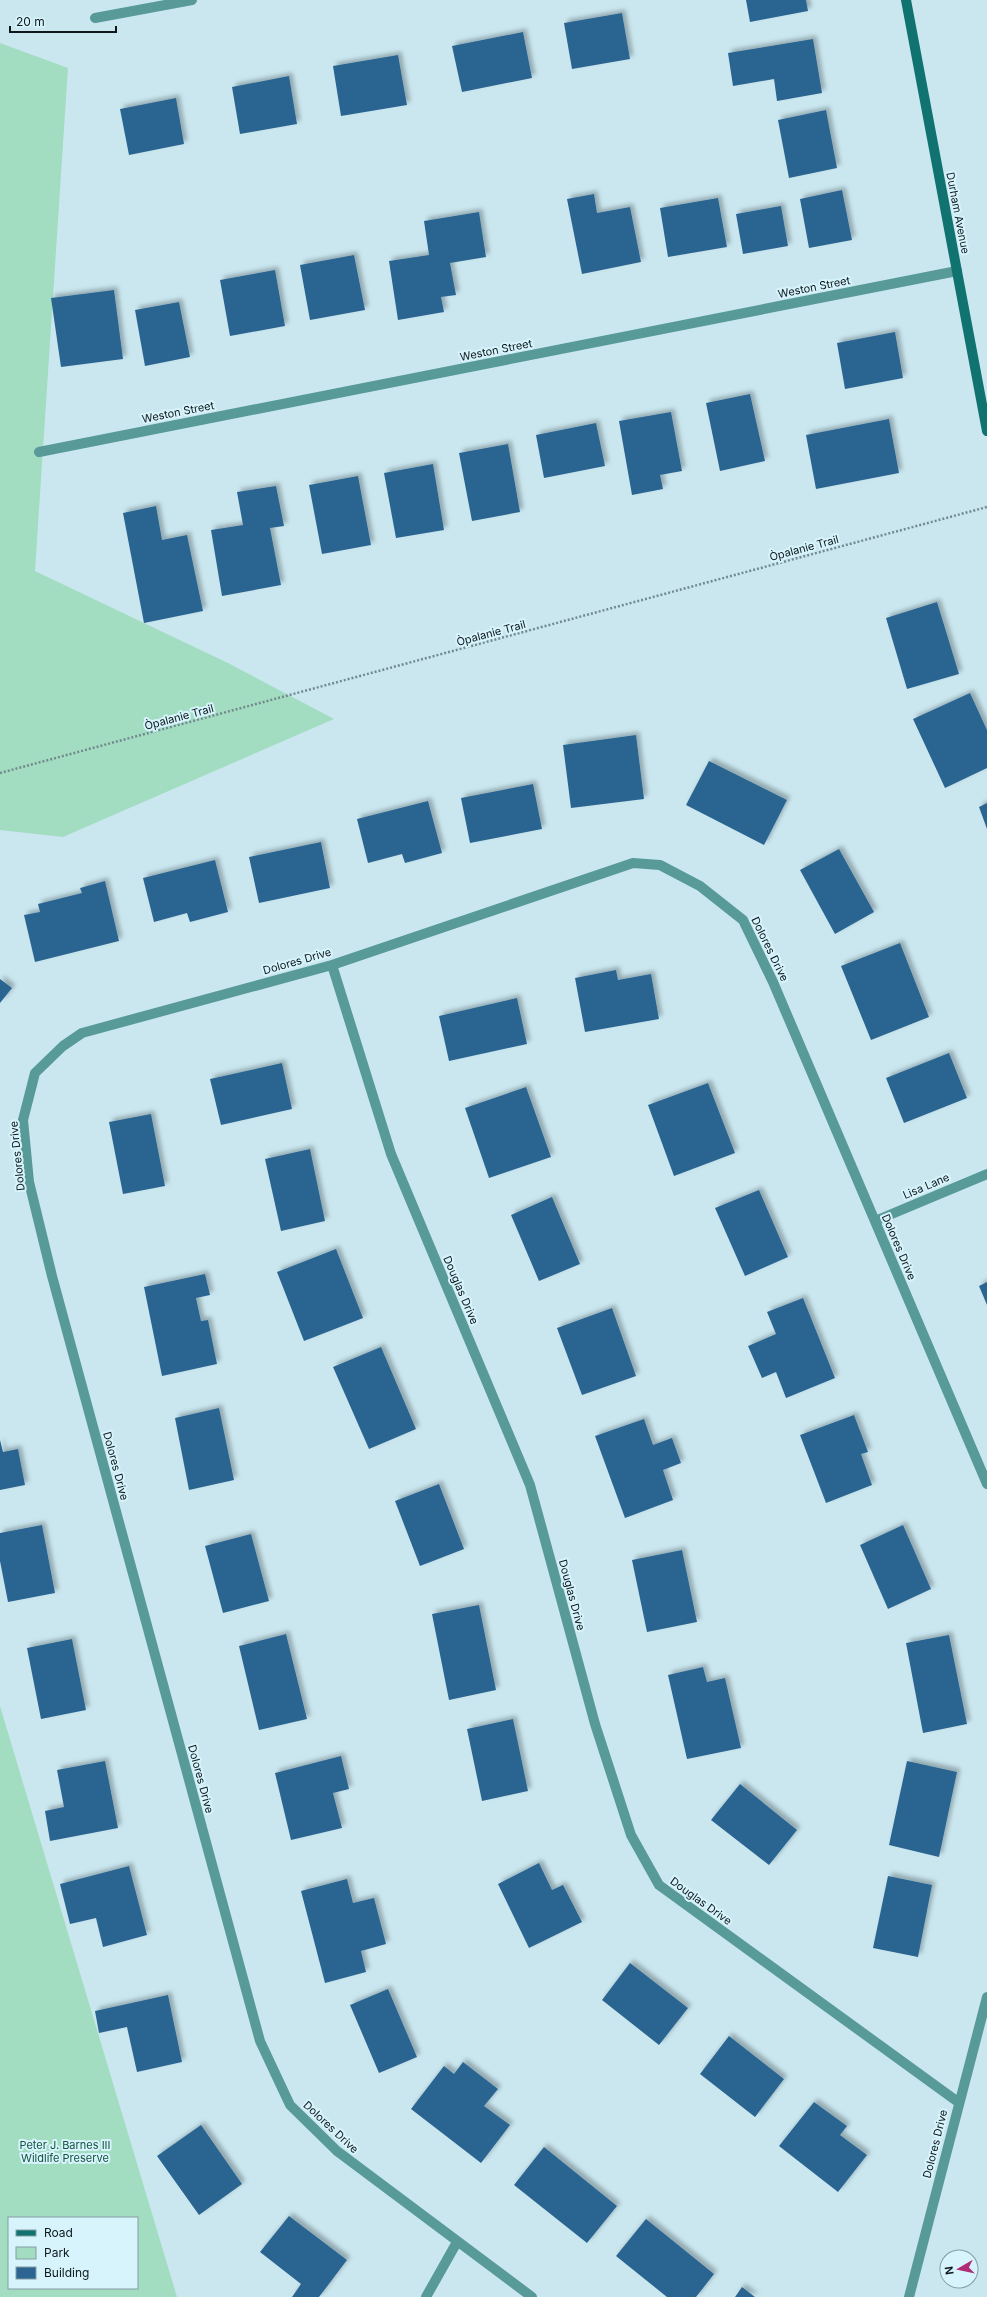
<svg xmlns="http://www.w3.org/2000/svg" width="987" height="2297" font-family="Inter,sans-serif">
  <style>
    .green { fill: #a2ddc2; fill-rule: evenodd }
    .building { fill: #2c6591; filter: url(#shadow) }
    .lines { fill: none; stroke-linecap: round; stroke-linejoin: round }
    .path { stroke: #74898f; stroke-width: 2.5; stroke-dasharray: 2 2; stroke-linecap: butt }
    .street { stroke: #579a97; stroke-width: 10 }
    .secondary { stroke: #107370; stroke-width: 10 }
    .labels { text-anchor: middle; stroke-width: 4; stroke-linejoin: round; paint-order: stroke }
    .street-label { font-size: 11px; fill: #0d181b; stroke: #d7f4fd }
    .park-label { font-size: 11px; fill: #15533d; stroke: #d7f4fd }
  </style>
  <defs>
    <filter id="shadow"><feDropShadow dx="3.5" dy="-3.5" stdDeviation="2" flood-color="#0004"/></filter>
  </defs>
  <rect width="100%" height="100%" fill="#cae7f0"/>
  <path class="green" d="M0,43L68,68L35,571L230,664L334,719L63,837L0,830Z
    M0,1706L177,2297H0ZM9,2218H137V2288H9Z"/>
  <path class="building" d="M746,0H806L808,11L750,22Z
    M622,13L630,59L572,69L564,23Z
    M523,32L532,78L462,92L452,46Z
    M813,39L822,93L777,101L774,79L733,86L728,53Z
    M398,55L407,105L341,116L333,66Z
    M289,76L297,124L240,134L232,87Z
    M176,98L184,144L129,155L120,109Z
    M826,110L837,168L789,178L778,120Z
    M842,190L852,240L809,248L800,199Z
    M594,194L597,213L630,207L641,262L582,274L567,199Z
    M718,198L727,247L668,257L660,208Z
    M781,206L788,246L743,254L736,214Z
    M479,212L486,257L450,263L456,295L441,297L444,312L398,320L389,261L429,255L424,221Z
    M354,255L365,310L310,320L300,265Z
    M275,270L285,326L230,336L220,280Z
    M114,290L123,359L61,367L51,298Z
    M179,302L190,357L145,366L135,310Z
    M895,332L903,378L845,389L837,343Z
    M750,394L765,461L720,471L706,403Z
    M671,412L682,471L660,475L663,489L632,495L619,421Z
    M889,419L899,473L816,489L806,435Z
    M596,423L605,466L544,478L536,435Z
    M508,444L520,512L472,521L459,453Z
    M433,464L444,530L396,538L384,473Z
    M358,476L371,545L322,554L309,485Z
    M276,486L284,526L270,528L281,585L222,596L211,530L243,525L237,492Z
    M156,506L162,540L187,535L203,611L144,623L123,513Z
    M937,602L959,674L907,689L886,618Z
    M970,693L987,730V768L945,788L913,719Z
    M636,735L644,799L571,808L563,745Z
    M709,761L787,800L764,845L686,805Z
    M533,784L542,829L470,843L461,798Z
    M428,801L442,853L405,863L402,854L368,863L357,819Z
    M987,803V829L979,807Z
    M321,842L330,888L259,903L249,857Z
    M839,849L874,912L835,934L800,870Z
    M215,860L228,912L190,922L187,913L154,922L143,878Z
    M105,881L119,941L35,962L24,915L40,912L38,904L82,893L80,888Z
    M900,943L929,1017L871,1040L841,966Z
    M616,970L618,980L651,974L659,1019L585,1032L575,978Z
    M0,979L12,988L0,1003Z
    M517,998L527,1044L449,1061L439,1016Z
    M949,1053L967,1098L904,1123L886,1078Z
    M282,1063L292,1109L221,1125L210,1079Z
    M708,1083L735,1153L674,1176L648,1105Z
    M526,1087L551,1157L489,1178L465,1108Z
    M151,1114L165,1186L123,1194L109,1122Z
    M310,1149L325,1221L281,1231L265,1159Z
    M759,1190L788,1257L745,1276L715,1208Z
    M552,1197L580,1264L539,1281L511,1215Z
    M336,1249L363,1318L304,1341L277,1272Z
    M205,1274L210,1295L196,1298L201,1321L208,1320L217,1364L162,1376L144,1287Z
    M987,1282V1305L979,1286Z
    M803,1298L835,1378L786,1398L776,1372L762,1378L748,1346L776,1334L767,1312Z
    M612,1308L636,1376L582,1395L557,1328Z
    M381,1347L416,1429L369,1449L333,1367Z
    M219,1408L234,1480L189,1490L175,1418Z
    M854,1415L868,1452L861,1454L872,1485L826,1503L800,1435Z
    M644,1419L653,1445L672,1438L681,1463L663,1470L673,1500L625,1518L595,1436Z
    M0,1440L3,1452L18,1449L25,1485L0,1490Z
    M439,1484L464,1549L420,1566L395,1501Z
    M42,1525L55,1593L8,1602L0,1561V1533Z
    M903,1525L931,1589L888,1609L860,1545Z
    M251,1534L269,1601L223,1613L205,1546Z
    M682,1550L697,1622L647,1632L632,1560Z
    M479,1605L496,1690L449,1700L432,1614Z
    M286,1634L307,1719L259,1730L239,1646Z
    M949,1635L967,1724L923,1733L906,1643Z
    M72,1639L86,1710L41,1719L27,1648Z
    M703,1667L707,1682L725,1678L741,1748L687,1759L668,1675Z
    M513,1719L528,1791L482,1801L467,1729Z
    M341,1756L349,1789L333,1793L342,1828L291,1840L275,1773Z
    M105,1761L118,1828L50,1841L45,1811L64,1807L57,1770Z
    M907,1761L957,1772L939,1857L889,1845Z
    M740,1784L797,1830L769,1865L711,1820Z
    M539,1863L552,1890L563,1885L582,1922L529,1948L498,1884Z
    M129,1866L147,1935L103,1947L96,1918L70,1924L60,1884Z
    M888,1876L932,1885L918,1957L873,1948Z
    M347,1879L353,1903L374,1898L386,1944L361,1951L366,1972L325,1983L301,1891Z
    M630,1963L688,2008L659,2045L602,2000Z
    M388,1989L417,2057L379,2073L350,2005Z
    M168,1995L182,2062L137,2072L127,2027L99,2033L95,2011Z
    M729,2036L784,2079L755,2117L700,2074Z
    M463,2062L498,2089L484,2106L510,2125L481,2163L411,2109L444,2066L454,2074Z
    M814,2102L847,2126L840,2135L867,2155L838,2192L779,2146Z
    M201,2125L242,2184L199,2215L157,2156Z
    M544,2147L617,2206L587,2243L514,2185Z
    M289,2216L347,2260L319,2297H292L301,2284L260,2252Z
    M646,2219L714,2274L696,2297H667L616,2256Z
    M742,2287L755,2297H735Z"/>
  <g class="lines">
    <path class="path" d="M0,773L987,507"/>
    <path class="street" d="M95,18L192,0
      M39,452L957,271
      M332,965L391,1154L530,1485L595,1724L631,1835L659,1885L958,2102
      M875,1221L987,1174
      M426,2297L457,2242
      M532,2297L337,2151L290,2105L260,2041L52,1276L29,1182L23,1120L35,1073L63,1046L82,1033L332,965L633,863L660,865L700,886L743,920L773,982L987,1484
      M909,2297L987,1997"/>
    <path class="secondary" d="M906,0L987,431"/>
  </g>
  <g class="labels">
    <g class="street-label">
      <text transform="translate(958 213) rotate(79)" y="4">Durham Avenue</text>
      <text transform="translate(814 287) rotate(-11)" y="4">Weston Street</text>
      <text transform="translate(496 350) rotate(-11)" y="4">Weston Street</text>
      <text transform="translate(178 412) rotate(-11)" y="4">Weston Street</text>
      <text transform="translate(804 548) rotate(-15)" y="4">Òpalanie Trail</text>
      <text transform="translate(491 633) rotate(-15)" y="4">Òpalanie Trail</text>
      <text transform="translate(179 717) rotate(-15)" y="4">Òpalanie Trail</text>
      <text transform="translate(770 949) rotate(64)" y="4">Dolores Drive</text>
      <text transform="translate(297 961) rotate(-16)" y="4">Dolores Drive</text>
      <text transform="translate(17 1156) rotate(-96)" y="4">Dolores Drive</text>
      <text transform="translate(926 1186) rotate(-23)" y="4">Lisa Lane</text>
      <text transform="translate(899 1247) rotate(67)" y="4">Dolores Drive</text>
      <text transform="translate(461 1290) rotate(67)" y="4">Douglas Drive</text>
      <text transform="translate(116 1466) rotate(75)" y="4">Dolores Drive</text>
      <text transform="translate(572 1595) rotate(75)" y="4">Douglas Drive</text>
      <text transform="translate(201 1779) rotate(75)" y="4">Dolores Drive</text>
      <text transform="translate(701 1901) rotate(36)" y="4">Douglas Drive</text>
      <text transform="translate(331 2127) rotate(43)" y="4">Dolores Drive</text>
      <text transform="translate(935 2144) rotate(-76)" y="4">Dolores Drive</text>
    </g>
    <g class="park-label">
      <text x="65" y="2149">Peter J. Barnes III<tspan x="65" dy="13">Wildlife Preserve</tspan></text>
    </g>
  </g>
  <rect x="8" y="2217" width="130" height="72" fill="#d7f4fd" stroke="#869ca3"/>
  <rect x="16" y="2230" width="20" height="6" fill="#107370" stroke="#869ca3"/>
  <text x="44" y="2237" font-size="12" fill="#0d181b">Road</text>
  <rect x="16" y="2247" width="20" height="12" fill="#a2ddc2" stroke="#869ca3"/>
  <text x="44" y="2257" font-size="12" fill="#0d181b">Park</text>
  <rect x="16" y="2267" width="20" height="12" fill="#2c6591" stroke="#869ca3"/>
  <text x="44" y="2277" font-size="12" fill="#0d181b">Building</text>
  <g transform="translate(959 2269) rotate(261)"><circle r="19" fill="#d7f4fd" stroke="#869ca3"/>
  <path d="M0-3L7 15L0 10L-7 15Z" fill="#b02d76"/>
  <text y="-6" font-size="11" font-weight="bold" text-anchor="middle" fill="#0d181b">N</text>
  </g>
  <path d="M10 26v6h106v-6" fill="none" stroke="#0d181b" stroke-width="2"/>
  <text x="16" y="26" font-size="12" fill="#0d181b" stroke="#d7f4fd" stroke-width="3" paint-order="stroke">20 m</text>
</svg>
